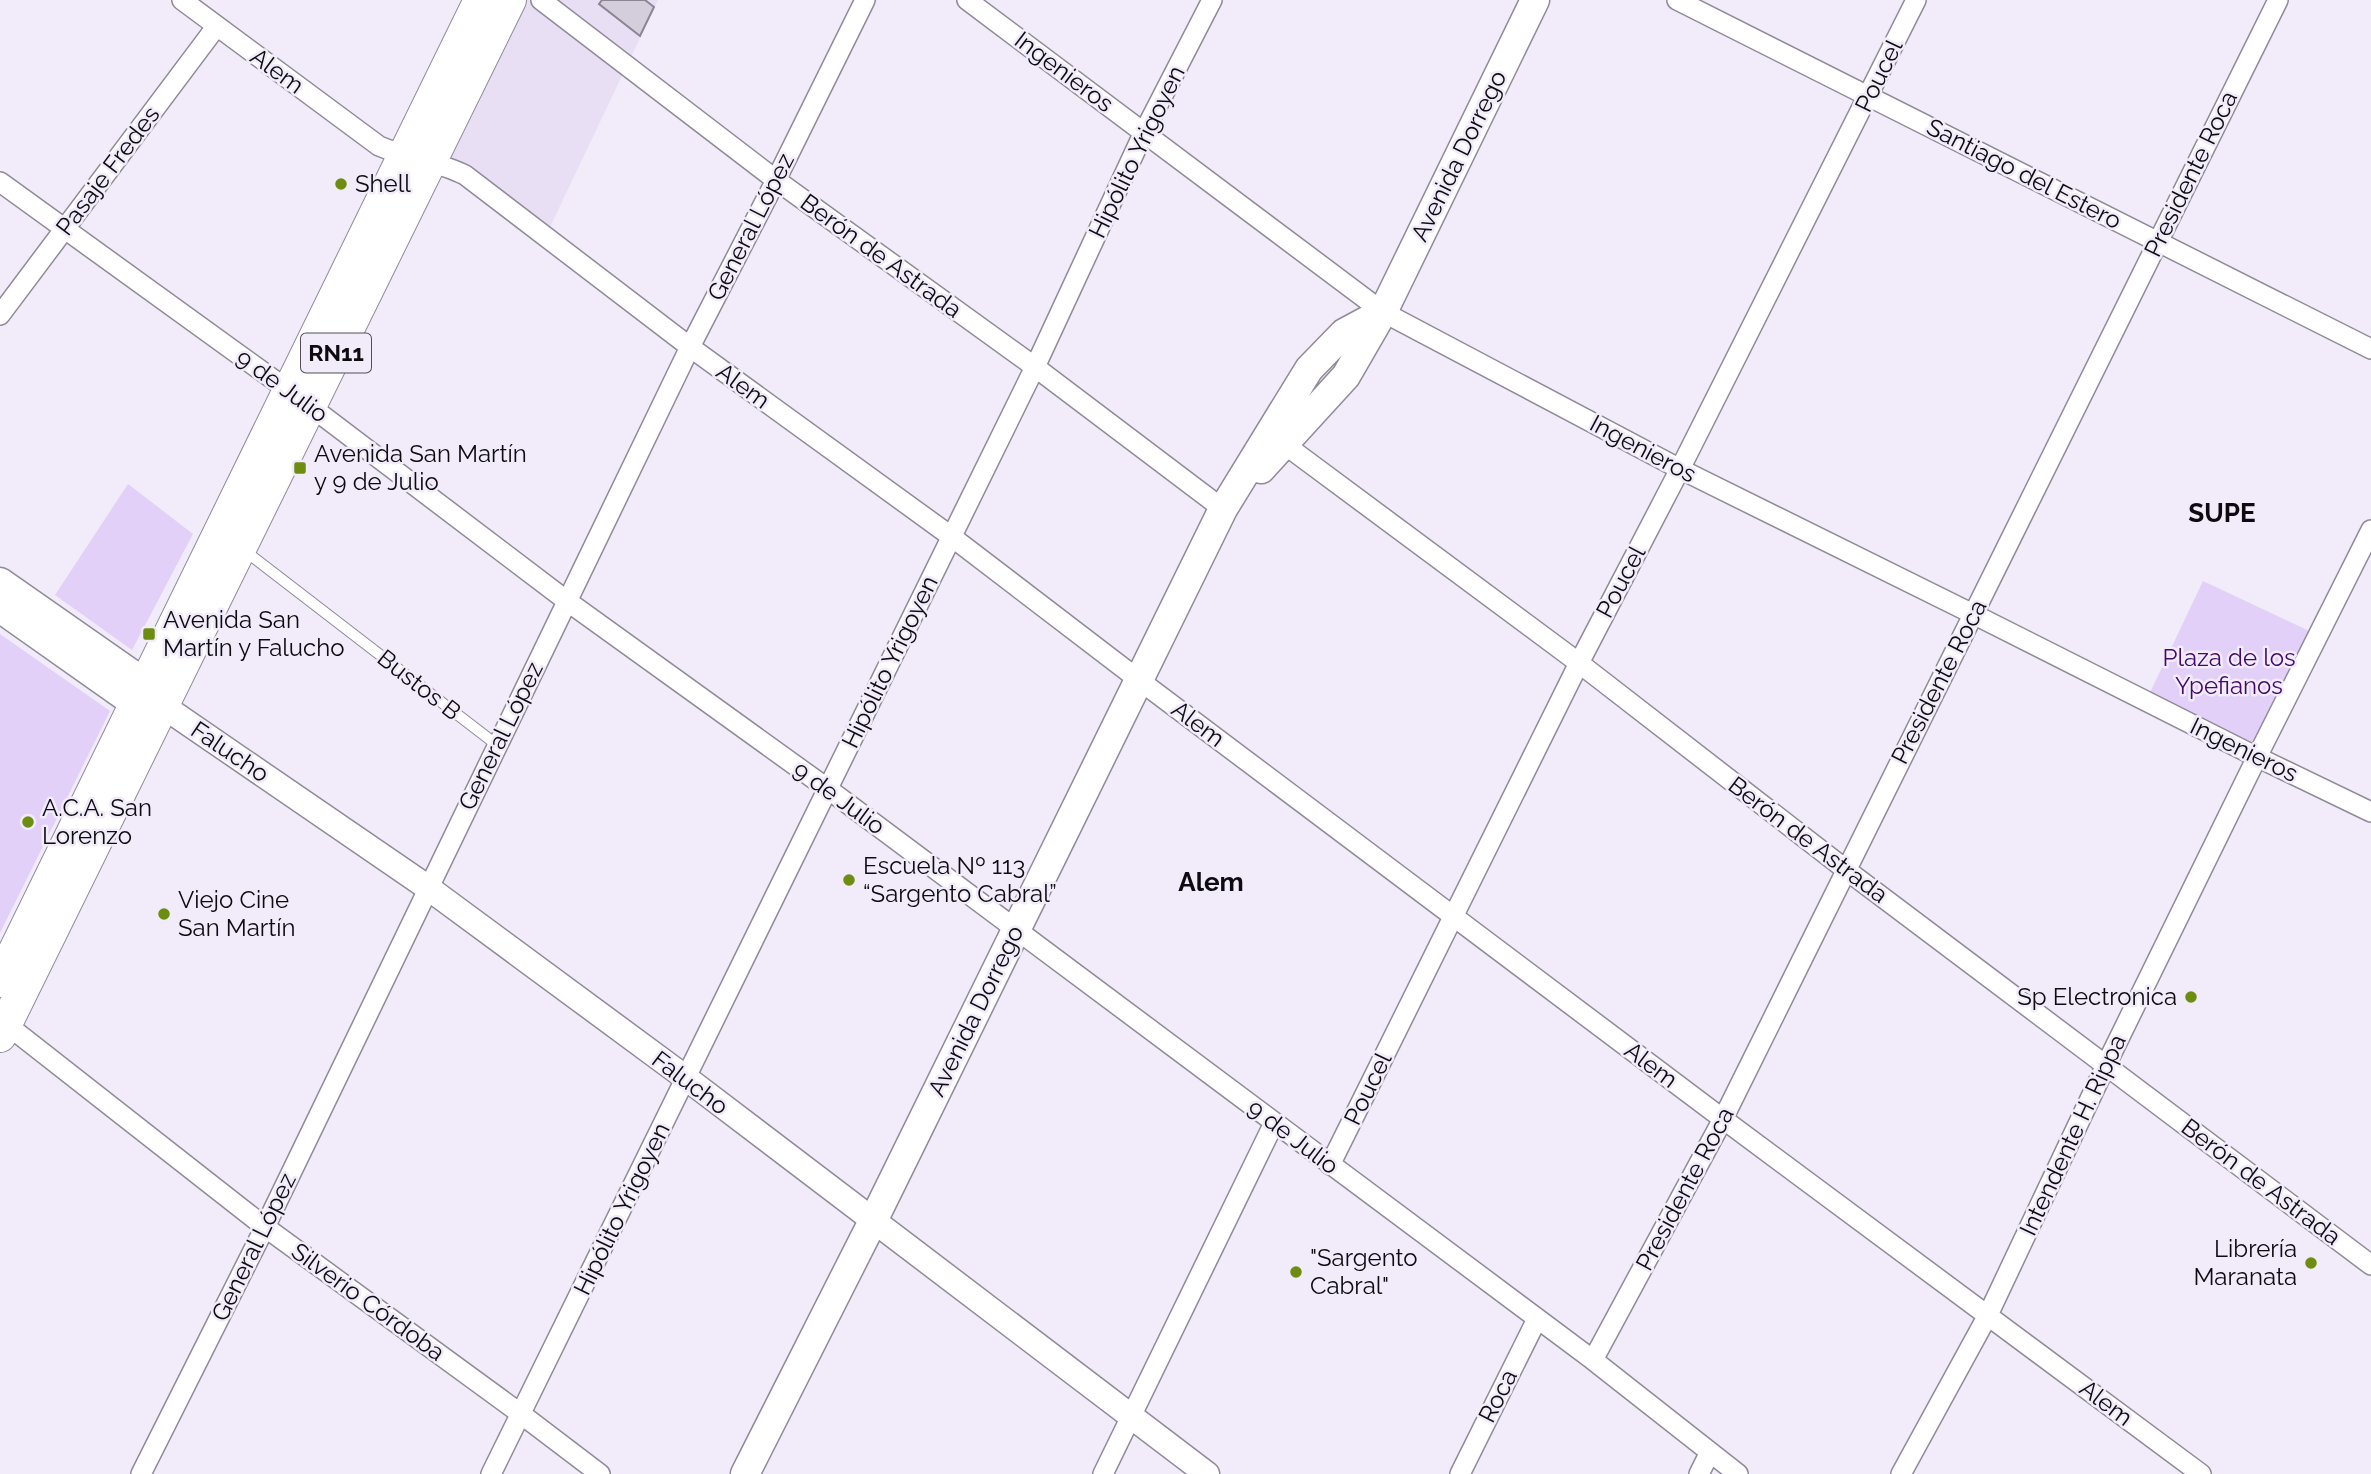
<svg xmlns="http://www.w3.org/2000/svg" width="2371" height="1474" font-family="Raleway,sans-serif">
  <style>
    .built { fill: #e8dff4 }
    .green { fill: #e2d0f9 }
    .building { fill: #d4cddc; stroke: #8b8593; stroke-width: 2 }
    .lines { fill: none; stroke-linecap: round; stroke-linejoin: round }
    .service-casing { stroke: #908a98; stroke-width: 12 }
    .minor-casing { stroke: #908a98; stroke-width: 22 }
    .tertiary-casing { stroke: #908a98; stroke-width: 27 }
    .secondary-casing { stroke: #908a98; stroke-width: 31 }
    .primary-casing { stroke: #908a98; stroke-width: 34 }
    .service { stroke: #fff; stroke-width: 10 }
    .minor { stroke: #fff; stroke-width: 19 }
    .tertiary { stroke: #fff; stroke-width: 24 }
    .secondary { stroke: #fff; stroke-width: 28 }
    .primary { stroke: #fff; stroke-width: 32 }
    .poi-dot { fill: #6c8d10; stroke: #f1ebfa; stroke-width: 2.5 }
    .labels { text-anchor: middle; stroke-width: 5; stroke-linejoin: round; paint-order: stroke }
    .shield { fill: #f1ebfa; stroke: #514e56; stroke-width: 2 }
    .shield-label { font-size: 23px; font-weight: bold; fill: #0d0b10 }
    .street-label { font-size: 24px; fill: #0d0b10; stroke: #f1ebfa }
    .poi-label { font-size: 24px; fill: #0d0b10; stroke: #f1ebfa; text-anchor: start }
    .park-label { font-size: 24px; fill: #42086a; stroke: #f1ebfa }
    .neighbourhood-label { font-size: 26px; font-weight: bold; fill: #0d0b10; stroke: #f1ebfa }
  </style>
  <rect width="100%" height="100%" fill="#f1ebfa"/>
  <path class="built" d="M510,0H658L550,227L435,154Z"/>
  <path class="green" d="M128,484L193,534L132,650L55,595Z
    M2203,581L2318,635L2257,757L2146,701Z
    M0,634L110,711L0,933Z"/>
  <path class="building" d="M602,0H645L654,7L640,36L599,4Z"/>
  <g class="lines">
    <defs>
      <path id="service" d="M245,551L497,745"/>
      <path id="minor" d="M182,0L379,146C407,158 437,161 465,175L690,347L952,537L1139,680L1723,1119L2201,1474
        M541,0L776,180L1035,367L1223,509
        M967,0L1383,312L1680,469L1973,614L2257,757L2371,812
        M1677,0L2371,349
        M0,182L310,406L567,601L828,789L1593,1360L1738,1474
        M0,315L216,27
        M1286,432L1284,444L1579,663L1845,869L2371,1265
        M6,1024L265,1227L521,1414L600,1474
        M1330,1165L1579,663L1680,469L1916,0
        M1593,1360L1723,1119L2278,0
        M141,1474L265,1227L690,347L776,180L865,0
        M491,1474L1035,367L1144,132L1212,0
        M1103,1474L1274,1123
        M1460,1474L1537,1319
        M1699,1474L1710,1452
        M1901,1474L1988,1315L2106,1065L2257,757L2371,530"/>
      <path id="tertiary" d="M163,706L427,887L686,1078L1207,1474"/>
      <path id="secondary" d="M1261,469L1346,376L1383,312L1535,0
        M0,582L146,684L159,702
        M0,608L136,704L156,706
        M745,1474L873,1221L1223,509L1309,369L1344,333L1383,312"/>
      <path id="primary" d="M0,981L480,0
        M0,1036L510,0"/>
    </defs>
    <use href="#service" class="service-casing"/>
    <use href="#minor" class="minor-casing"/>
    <use href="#tertiary" class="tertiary-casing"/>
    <use href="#secondary" class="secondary-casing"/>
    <use href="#primary" class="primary-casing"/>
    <use href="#service" class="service"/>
    <use href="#minor" class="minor"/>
    <use href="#tertiary" class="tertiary"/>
    <use href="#secondary" class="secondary"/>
    <use href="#primary" class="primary"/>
  </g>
  <g class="poi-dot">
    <circle cx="341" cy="184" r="7"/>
    <rect x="293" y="461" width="14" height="14" rx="3.5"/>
    <rect x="142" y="627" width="14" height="14" rx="3.5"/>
    <circle cx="28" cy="822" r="7"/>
    <circle cx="849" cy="880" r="7"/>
    <circle cx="164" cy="914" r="7"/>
    <circle cx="2191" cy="997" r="7"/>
    <circle cx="2311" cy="1263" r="7"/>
    <circle cx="1296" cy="1272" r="7"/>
  </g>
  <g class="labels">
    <rect class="shield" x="301" y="333.5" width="70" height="39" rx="5"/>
    <g class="shield-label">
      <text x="336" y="361">RN11</text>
    </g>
    <g class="street-label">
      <text transform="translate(277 71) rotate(36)" y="8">Alem</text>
      <text transform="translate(1064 72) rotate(37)" y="8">Ingenieros</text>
      <text transform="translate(1879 76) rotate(-64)" y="8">Poucel</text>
      <text transform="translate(1137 152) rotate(-64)" y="8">Hipólito Yrigoyen</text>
      <text transform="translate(1459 156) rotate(-64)" y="8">Avenida Dorrego</text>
      <text transform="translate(108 171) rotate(-53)" y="8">Pasaje Fredes</text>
      <text transform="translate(2024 174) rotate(27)" y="8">Santiago del Estero</text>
      <text transform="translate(2191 174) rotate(-64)" y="8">Presidente Roca</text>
      <text transform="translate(751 227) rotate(-63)" y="8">General López</text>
      <text transform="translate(881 256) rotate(36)" y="8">Berón de Astrada</text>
      <text transform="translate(282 386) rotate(36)" y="8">9 de Julio</text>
      <text transform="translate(743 386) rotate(36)" y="8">Alem</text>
      <text transform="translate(1643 449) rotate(28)" y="8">Ingenieros</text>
      <text transform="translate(1621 582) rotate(-62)" y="8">Poucel</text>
      <text transform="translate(890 662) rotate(-64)" y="8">Hipólito Yrigoyen</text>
      <text transform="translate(1939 682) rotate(-63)" y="8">Presidente Roca</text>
      <text transform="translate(419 685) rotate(38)" y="8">Bustos B</text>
      <text transform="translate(1198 724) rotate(37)" y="8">Alem</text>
      <text transform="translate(501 736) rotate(-64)" y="8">General López</text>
      <text transform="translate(2244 750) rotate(26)" y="8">Ingenieros</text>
      <text transform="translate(230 752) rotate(34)" y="8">Falucho</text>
      <text transform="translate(839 798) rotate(36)" y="8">9 de Julio</text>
      <text transform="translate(1808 840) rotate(37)" y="8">Berón de Astrada</text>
      <text transform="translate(976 1011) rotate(-64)" y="8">Avenida Dorrego</text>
      <text transform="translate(1651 1065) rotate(37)" y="8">Alem</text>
      <text transform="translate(690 1083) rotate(37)" y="8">Falucho</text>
      <text transform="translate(1368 1089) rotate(-64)" y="8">Poucel</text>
      <text transform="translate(2073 1135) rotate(-65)" y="8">Intendente H. Rippa</text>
      <text transform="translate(1293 1137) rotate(37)" y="8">9 de Julio</text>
      <text transform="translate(2261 1182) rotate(37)" y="8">Berón de Astrada</text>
      <text transform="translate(1685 1189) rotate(-62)" y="8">Presidente Roca</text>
      <text transform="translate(622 1209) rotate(-64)" y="8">Hipólito Yrigoyen</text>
      <text transform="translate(254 1247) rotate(-64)" y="8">General López</text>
      <text transform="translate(368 1302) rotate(36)" y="8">Silverio Córdoba</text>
      <text transform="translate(1498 1396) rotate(-63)" y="8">Roca</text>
      <text transform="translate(2106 1403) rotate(37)" y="8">Alem</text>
    </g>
    <g class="poi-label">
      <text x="355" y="192">Shell</text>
      <text x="314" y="462">Avenida San Martín<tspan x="314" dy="28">y 9 de Julio</tspan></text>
      <text x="163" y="628">Avenida San<tspan x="163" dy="28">Martín y Falucho</tspan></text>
      <text x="42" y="816">A.C.A. San<tspan x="42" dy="28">Lorenzo</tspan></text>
      <text x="863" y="874">Escuela Nº 113<tspan x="863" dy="28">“Sargento Cabral”</tspan></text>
      <text x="178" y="908">Viejo Cine<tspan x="178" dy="28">San Martín</tspan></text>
      <text x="2177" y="1005" text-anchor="end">Sp Electronica</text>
      <text x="2297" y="1257" text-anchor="end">Librería<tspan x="2297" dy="28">Maranata</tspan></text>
      <text x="1310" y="1266">"Sargento<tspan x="1310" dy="28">Cabral"</tspan></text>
    </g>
    <g class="park-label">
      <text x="2229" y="666">Plaza de los<tspan x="2229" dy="28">Ypefianos</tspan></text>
    </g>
    <g class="neighbourhood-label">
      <text x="2222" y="522">SUPE</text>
      <text x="1211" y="891">Alem</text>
    </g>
  </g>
</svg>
